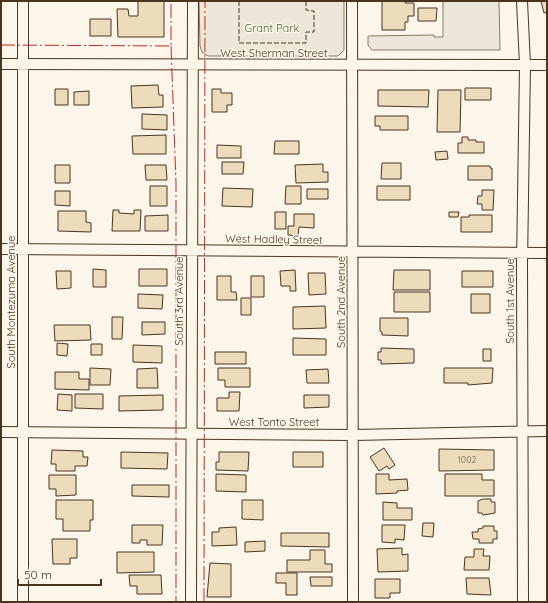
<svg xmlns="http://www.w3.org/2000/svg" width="548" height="603" font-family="Quicksand,sans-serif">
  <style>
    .green { fill: #ede6d9; stroke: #887966 }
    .parking { fill: #ede7d9; stroke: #887966 }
    .building { fill: #ecdcbc; stroke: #4a3520 }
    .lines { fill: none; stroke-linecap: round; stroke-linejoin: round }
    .street-casing { stroke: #4a3520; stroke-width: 12 }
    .street { stroke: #fbf6e9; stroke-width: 10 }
    .fence { stroke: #4a3520; stroke-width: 1; stroke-dasharray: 5 2; stroke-linecap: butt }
    .power { stroke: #c62828; stroke-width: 1; stroke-dasharray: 14 3 2 3; stroke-linecap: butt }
    .labels { text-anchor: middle; stroke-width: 3; stroke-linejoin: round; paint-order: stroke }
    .number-label { font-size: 9px; fill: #725f47 }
    .park-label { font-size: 11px; fill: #436837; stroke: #fbf6e9 }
    .street-label { font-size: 11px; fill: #4a3520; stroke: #fbf6e9 }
  </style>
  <rect width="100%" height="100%" fill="#fbf6e9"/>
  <path class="green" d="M199,1H344V50L338,56H208L202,52L200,46Z"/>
  <path class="parking" d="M443,1H499L500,50H372L368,45V36L434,35V37H443Z"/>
  <path class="building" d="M138,1H164V37H118L117,9H128L129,16H138Z
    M382,1H405V3H414V16H408V22H405V30H382Z
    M541,1H547V18L546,12L544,13Z
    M418,8H437L436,21H418Z
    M90,19H111V36H90Z
    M158,85L159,95H163V107L132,108L131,86Z
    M465,88H491V100H465Z
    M55,89H68V105H55Z
    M212,89H221V93H232V105H227V112H212Z
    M378,90H429L428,107L378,106Z
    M438,90H461L460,132H437Z
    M89,91V105H74V92Z
    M142,114L167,115V130L142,129Z
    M375,116H408V130H380V126H375Z
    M166,135V154H133L132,136Z
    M462,137H468V140H476V142H484V153H458V143H462Z
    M275,141H299V154H274Z
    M217,145L241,146V158H217Z
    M447,151L448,159L436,160L435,152Z
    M222,162H244L243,174H222Z
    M382,163H401V179H381Z
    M323,164V172H328V182L296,183L295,165Z
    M55,165H70V183H55Z
    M145,165H166L167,180H146Z
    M468,166H490V168H492V180H468Z
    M150,186H167V206H150Z
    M286,186H301V204H285Z
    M377,186H410V200H377Z
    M223,188L253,189L252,207L222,206Z
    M307,189H328V199H307Z
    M482,190H494L493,210H482V204H477L478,196H482Z
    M55,191H70V206L55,205Z
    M113,210H119V213L134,214V210H141L140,231H112Z
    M58,211H86V222L91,223V232L58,231Z
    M275,212H286V229H275Z
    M449,212H459L458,217H449Z
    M294,214H314V228L299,227L298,236L288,235V226H294Z
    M168,215V231H145V216Z
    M469,215H492V232H461V217H469Z
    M93,269L106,270V287H93Z
    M139,269H167V286H139Z
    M295,270L296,291H290V286H281L280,271Z
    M394,270H430V290H393Z
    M56,271H71V288L57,289Z
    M462,271H493V287H462Z
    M308,273H325L326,294L309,295Z
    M217,276H231V292H236L237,300H217Z
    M251,276H264V297H251Z
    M394,292H430V312H394Z
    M138,294L163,295L162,309L138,308Z
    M471,294H490V313H471Z
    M241,298H251V315H241Z
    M325,306L326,328L293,329V307Z
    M112,317H123L122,339H112Z
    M380,318H408V336L382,335V332L380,331Z
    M142,322H165V334L142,335Z
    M54,325H90L91,340L55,341Z
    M293,338L326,339V355H293Z
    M57,343L68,344L67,356L57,355Z
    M91,344H102V355H91Z
    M133,345L162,346V363L133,362Z
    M381,348L414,349V363L381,364V360H378V352H381Z
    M483,349H491V361H483Z
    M215,352H246V364H215Z
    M90,368L111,369L110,385H90Z
    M157,368L158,388H137V369Z
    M218,368H250V387H225V380H218Z
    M444,368H493L492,383L468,385V383H444Z
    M328,369L329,383H307L306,370Z
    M55,372H79V379H89V390L55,389Z
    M229,392H240L239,411H217V398H229Z
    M58,394L72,395V411L57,410Z
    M75,394H103V409L75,408Z
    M163,395V410L119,411V396Z
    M304,395H329V407L304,408Z
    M384,448L395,465L389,469L387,466L379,471L370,457Z
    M439,449L494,450V470L439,471Z
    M52,450L83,451V457H88L87,466H75V471H56V464H51Z
    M121,452L168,453L167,469L121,468Z
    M219,452H249L248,471L216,470V462H219Z
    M293,452H323V467H293Z
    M216,474L246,475V492L216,491Z
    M376,474H389V480L407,479L408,490L397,491V493L376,494Z
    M445,474H482V480H494V496H445Z
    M49,475H76V495L56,496V489H49Z
    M132,485H169V497L132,496Z
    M483,499H491V502H495V513L483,515L482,513H478V501Z
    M56,500H93V520H90V531H63V519H56Z
    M242,500H263V520L242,519Z
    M383,502L397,503V508H412V520H383Z
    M423,523H434L433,537L422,536Z
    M132,525H163L162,545H147V540H140V543H132Z
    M382,525H405L404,540L395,539V543L382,542Z
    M483,526H494V531H497V539H493V543H479V539H473L472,532H478V529L483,528Z
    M236,527L237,545L212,546V532H219V528Z
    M281,533H329V547L281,546Z
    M52,539H77V558H70V564H53Z
    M265,541V551L245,552V542Z
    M402,548V555L408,554V571L378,572L377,549Z
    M474,549H484L483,556H490L489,570H464L465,557H474Z
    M310,550H325V564H332V572H287V560H310Z
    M117,552H154V572L117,573Z
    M210,563L231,564V597H207Z
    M276,573H297V595H286V583H276Z
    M129,575H161L162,594H137V586H130Z
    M310,577H332V586H311Z
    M466,578H489L491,595L467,594Z
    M375,579H400V593H390V598H375Z"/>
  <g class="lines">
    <defs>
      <path id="street" d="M23,1V602
        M352,1L353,602
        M522,1L525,65L522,264L523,602
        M1,64L547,65
        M1,249L547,253
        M1,432L353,435L547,431
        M191,602L193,1"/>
    </defs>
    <use href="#street" class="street-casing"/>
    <use href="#street" class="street"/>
    <path class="fence" d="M239,1V43H306V32H314V11L306,10V1"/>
    <path class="power" d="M1,45L171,46V1
      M171,46L176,183V602
      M204,602L205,1"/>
  </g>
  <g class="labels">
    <g class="number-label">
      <text x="467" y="463">1002</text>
    </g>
    <g class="park-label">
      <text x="272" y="32">Grant Park</text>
    </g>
    <g class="street-label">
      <text x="274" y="57">West Sherman Street</text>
      <text transform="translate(274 239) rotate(1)" y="4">West Hadley Street</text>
      <text transform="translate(179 301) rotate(-90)" y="4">South 3rd Avenue</text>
      <text transform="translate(510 301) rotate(-90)" y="4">South 1st Avenue</text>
      <text transform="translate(11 302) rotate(-90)" y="4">South Montezuma Avenue</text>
      <text transform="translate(341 302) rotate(-90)" y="4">South 2nd Avenue</text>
      <text x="274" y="426">West Tonto Street</text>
    </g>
  </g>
  <rect width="548" height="603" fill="none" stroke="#4a3520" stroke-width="4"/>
  <path d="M18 579v6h83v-6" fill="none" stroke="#4a3520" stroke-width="2"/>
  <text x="24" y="579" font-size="12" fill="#4a3520" stroke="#fbf6e9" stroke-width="3" paint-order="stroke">50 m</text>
</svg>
